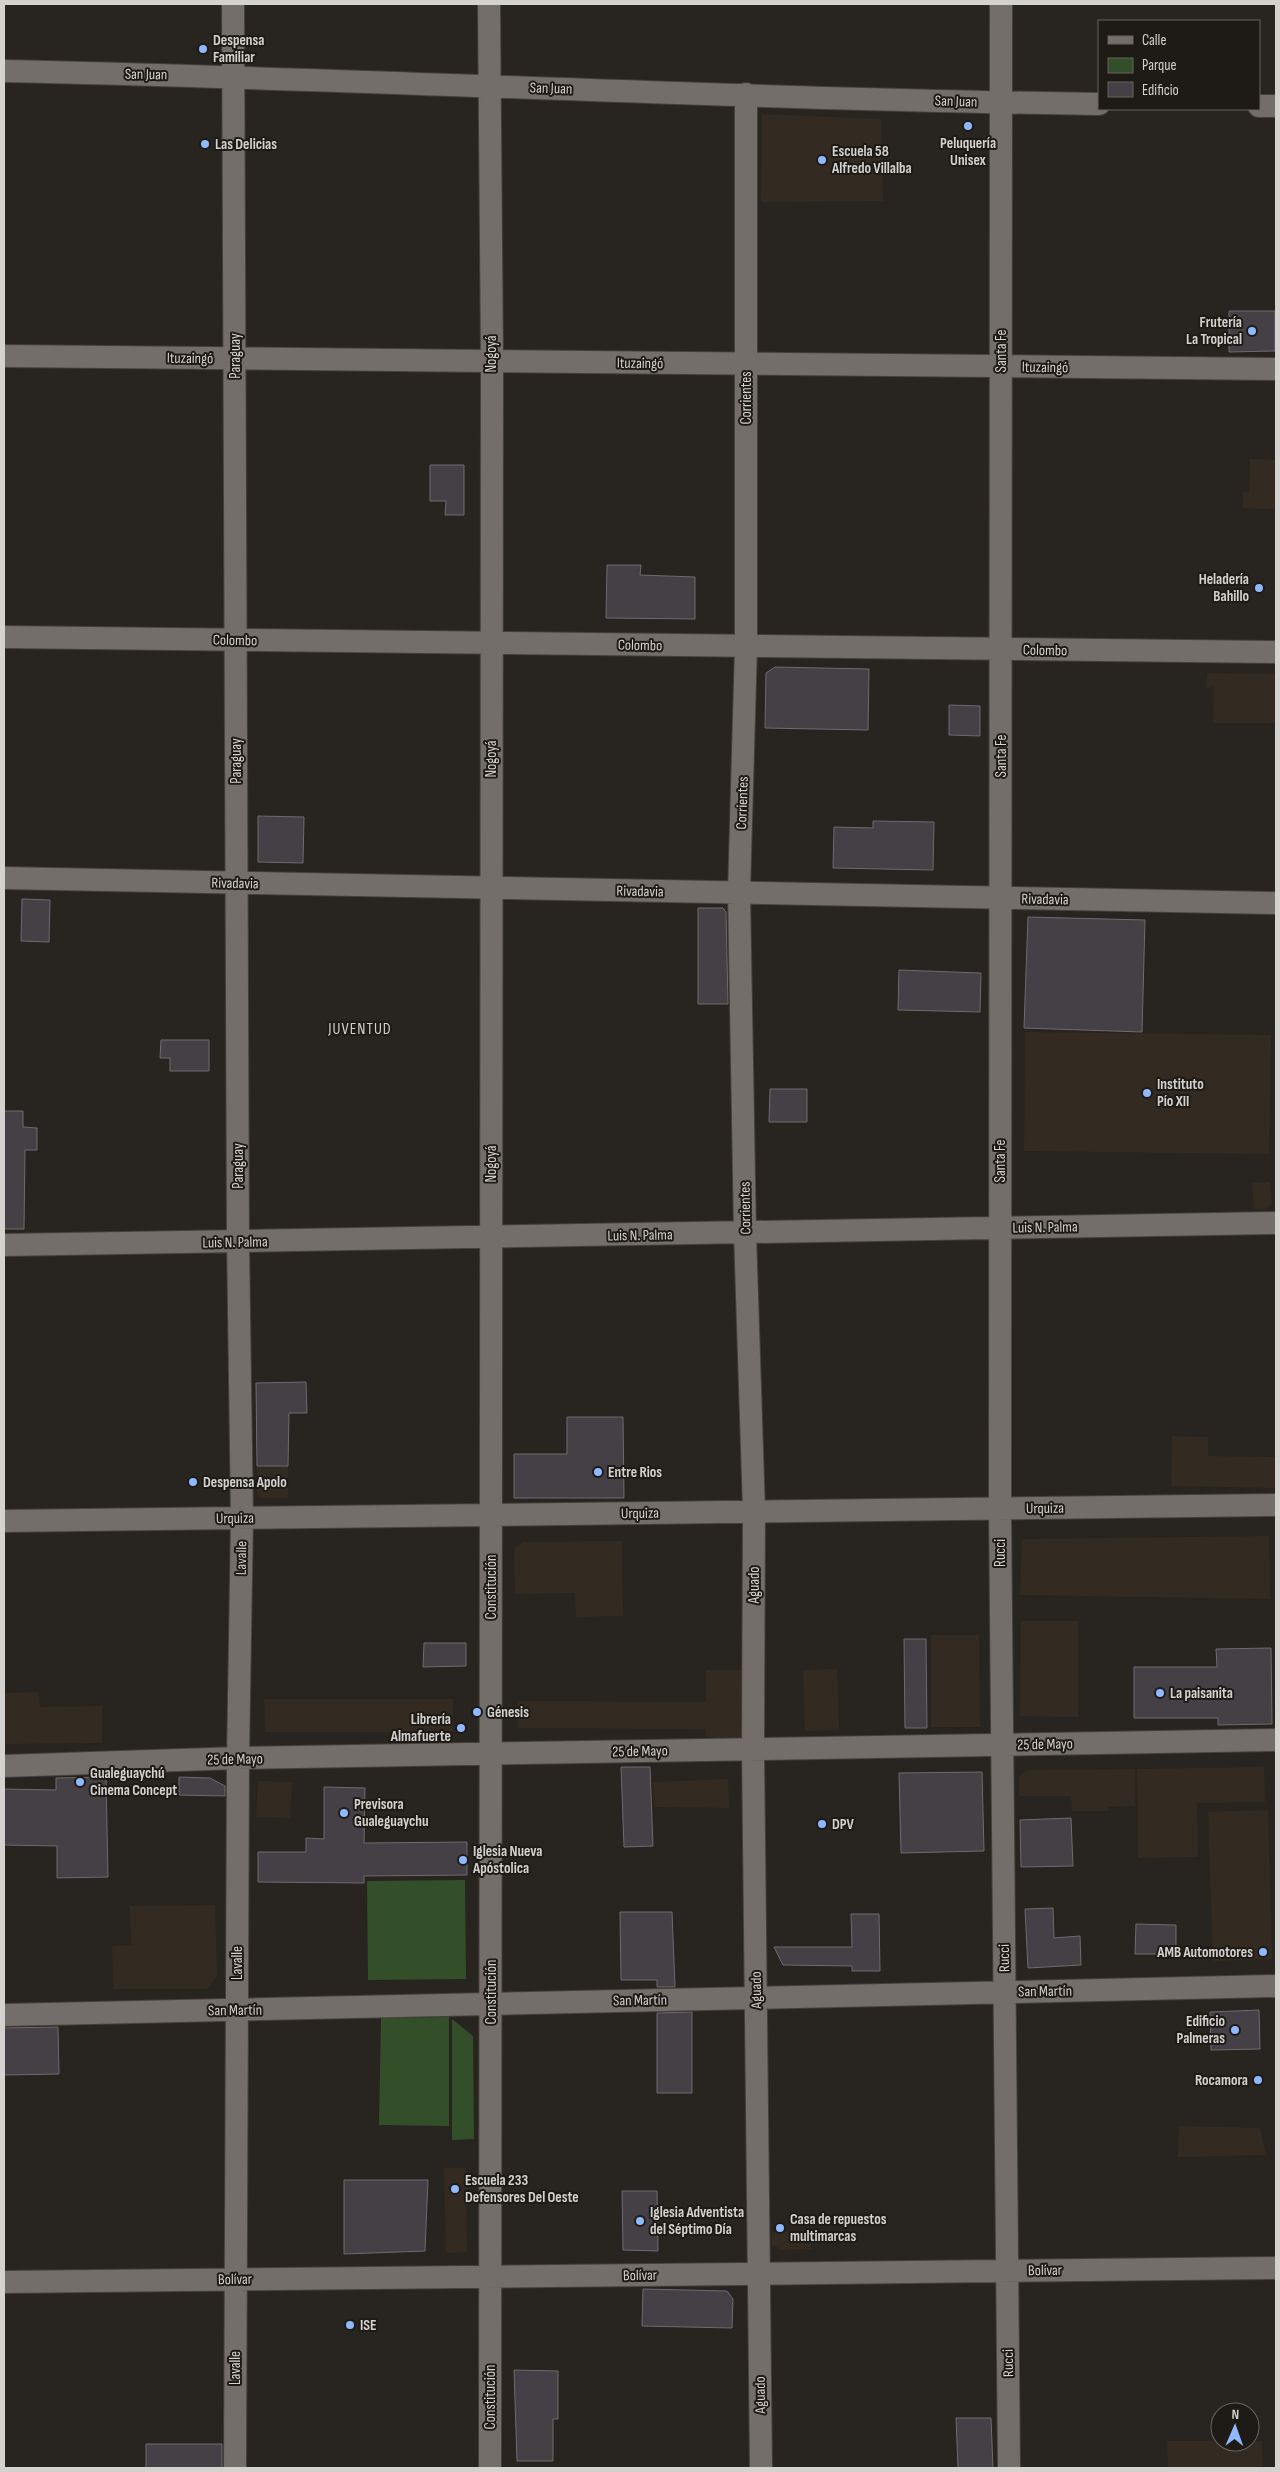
<svg xmlns="http://www.w3.org/2000/svg" width="1280" height="2472" font-family="'Sofia Sans Condensed',sans-serif">
  <style>
    .built { fill: #332b22 }
    .green { fill: #334f2a }
    .building { fill: #444045; stroke: #6f6a70 }
    .lines { fill: none; stroke-linecap: round; stroke-linejoin: round }
    .minor-casing { stroke: #44403c; stroke-width: 24 }
    .minor { stroke: #736e69; stroke-width: 22 }
    .poi-dot { fill: #8fb8fd; stroke: #1e1a16; stroke-width: 2 }
    .labels { text-anchor: middle; stroke-width: 4; stroke-linejoin: round; paint-order: stroke }
    .poi-label { font-size: 15px; font-weight: bold; fill: #d4d2cf; stroke: #1e1a16; text-anchor: start }
    .street-label { font-size: 15px; fill: #d4d2cf; stroke: #1e1a16 }
    .neighbourhood-label { font-size: 16px; letter-spacing: 1px; fill: #d4d2cf; stroke: #1e1a16 }
  </style>
  <rect width="100%" height="100%" fill="#28241f"/>
  <path class="built" d="M762,114L881,119L883,201L761,202Z
    M1250,459L1276,460V509L1243,508V491L1249,492Z
    M1207,673L1275,674V723H1213L1214,687L1206,689Z
    M1025,1032L1271,1035L1269,1154L1024,1151Z
    M1270,1182L1272,1203L1266,1210L1254,1209L1252,1183Z
    M1172,1436L1208,1437V1456L1276,1457L1275,1488L1171,1486Z
    M257,1466H288V1498H262L257,1494Z
    M1269,1536L1270,1599L1020,1595L1022,1539Z
    M622,1541L623,1616L576,1617L575,1593L515,1594L514,1549L523,1542Z
    M1021,1621H1078V1717L1020,1716Z
    M931,1635H979L980,1727H931Z
    M837,1669L839,1730L805,1731L803,1670Z
    M706,1670H745V1738L706,1737V1729L518,1728V1701L706,1702Z
    M39,1692L40,1707L102,1706V1743L4,1744V1693Z
    M264,1699H453V1732H265Z
    M1264,1767L1265,1802L1197,1803L1198,1857L1138,1858L1137,1769Z
    M1135,1769V1806L1108,1807V1811H1072L1071,1796H1019V1777L1029,1770Z
    M728,1779L729,1808L654,1807L653,1782Z
    M258,1781L292,1782L290,1818L256,1817Z
    M1268,1810L1272,1959L1213,1961L1208,1812Z
    M215,1905L217,1976L207,1989H113L112,1946L131,1945L130,1906Z
    M1179,2126L1260,2128L1266,2155L1178,2157Z
    M444,2168H466L467,2252L446,2253Z
    M811,2231V2249L782,2250L772,2244V2232Z
    M1167,2441H1262L1263,2468H1168Z"/>
  <path class="green" d="M465,1880L466,1979L368,1980L367,1881Z
    M449,2017V2126L379,2125L381,2018Z
    M452,2019L473,2036L474,2139L452,2140Z"/>
  <path class="building" d="M1229,311H1275V351L1229,352Z
    M430,465H464V515H445L446,501H430Z
    M607,565H641L640,575L695,577V619L606,618Z
    M775,667L869,669L868,730L765,728L766,673Z
    M949,705L980,706V736L949,735Z
    M258,816L304,817L303,863L258,862Z
    M873,821L934,822L933,870L833,868L834,827L873,828Z
    M22,899L50,900L49,942L21,941Z
    M698,908H723L726,912L728,1004H698Z
    M1028,917L1145,920L1142,1032L1024,1028Z
    M899,970L981,973L980,1012L898,1010Z
    M161,1040H209V1071H170V1058H160Z
    M770,1089H807V1122H769Z
    M4,1111H23V1127L37,1128V1150H25L24,1229H4Z
    M306,1382L307,1413H289L288,1466H257L256,1383Z
    M567,1417H623L624,1498H514V1454H567Z
    M904,1639H926L927,1728H905Z
    M424,1643H466V1666L423,1667Z
    M1271,1648L1272,1724L1218,1725V1718H1134V1667H1217L1216,1649Z
    M621,1767H650L653,1846L624,1847Z
    M982,1772L984,1851L901,1853L899,1773Z
    M106,1777L108,1877L57,1878V1846L4,1845V1789L56,1790V1778Z
    M179,1777L210,1778L225,1786V1796L179,1795Z
    M324,1787L365,1788L364,1843L467,1842V1875L364,1876V1883L258,1882V1852H306V1838L324,1839Z
    M1071,1818L1073,1866L1021,1867L1020,1820Z
    M1053,1908L1054,1938L1080,1936L1081,1965L1028,1968L1025,1909Z
    M620,1912H672L675,1987H657V1980H621Z
    M851,1914H879L880,1971H852V1966L783,1965L774,1947H852Z
    M1136,1924L1176,1925V1954H1135Z
    M1259,2010L1260,2049L1211,2050L1210,2012Z
    M692,2012V2093H657V2013Z
    M58,2027L59,2074L4,2075V2028Z
    M344,2180H428L425,2251L344,2254Z
    M622,2191H657L658,2251L623,2250Z
    M643,2289L727,2291L733,2299L732,2328L642,2326Z
    M514,2370L558,2371V2419H553V2461H517Z
    M956,2418H991L993,2468H958Z
    M146,2444H222V2468H146Z"/>
  <g class="lines">
    <defs>
      <path id="minor" d="M233,4L238,1242L242,1518L238,1758L235,2468
        M489,4L492,361L490,2468
        M1001,4L1000,1508L1009,2468
        M4,71C369,79 734,99 1099,104
        M746,94V646L739,893L745,1233L754,1511L753,1749L761,2468
        M1259,106H1276
        M4,356L1276,369
        M4,637L1276,652
        M4,878L1276,903
        M4,1245L1276,1223
        M4,1521L1276,1505
        M4,1766L238,1758L1276,1740
        M4,2015L1276,1986
        M4,2282L1276,2268"/>
    </defs>
    <use href="#minor" class="minor-casing"/>
    <use href="#minor" class="minor"/>
  </g>
  <g class="poi-dot">
    <circle cx="203" cy="49" r="5"/>
    <circle cx="968" cy="126" r="5"/>
    <circle cx="205" cy="144" r="5"/>
    <circle cx="822" cy="160" r="5"/>
    <circle cx="1252" cy="331" r="5"/>
    <circle cx="1259" cy="588" r="5"/>
    <circle cx="1147" cy="1093" r="5"/>
    <circle cx="598" cy="1472" r="5"/>
    <circle cx="193" cy="1482" r="5"/>
    <circle cx="1160" cy="1693" r="5"/>
    <circle cx="477" cy="1712" r="5"/>
    <circle cx="461" cy="1728" r="5"/>
    <circle cx="80" cy="1782" r="5"/>
    <circle cx="344" cy="1813" r="5"/>
    <circle cx="822" cy="1824" r="5"/>
    <circle cx="463" cy="1860" r="5"/>
    <circle cx="1263" cy="1952" r="5"/>
    <circle cx="1235" cy="2030" r="5"/>
    <circle cx="1258" cy="2080" r="5"/>
    <circle cx="455" cy="2189" r="5"/>
    <circle cx="640" cy="2221" r="5"/>
    <circle cx="780" cy="2228" r="5"/>
    <circle cx="350" cy="2325" r="5"/>
  </g>
  <g class="labels">
    <g class="poi-label">
      <text x="213" y="45">Despensa<tspan x="213" dy="17">Familiar</tspan></text>
      <text x="968" y="148" text-anchor="middle">Peluquería<tspan x="968" dy="17">Unisex</tspan></text>
      <text x="215" y="149">Las Delicias</text>
      <text x="832" y="156">Escuela 58<tspan x="832" dy="17">Alfredo Villalba</tspan></text>
      <text x="1242" y="327" text-anchor="end">Frutería<tspan x="1242" dy="17">La Tropical</tspan></text>
      <text x="1249" y="584" text-anchor="end">Heladería<tspan x="1249" dy="17">Bahillo</tspan></text>
      <text x="1157" y="1089">Instituto<tspan x="1157" dy="17">Pío XII</tspan></text>
      <text x="608" y="1477">Entre Rios</text>
      <text x="203" y="1487">Despensa Apolo</text>
      <text x="1170" y="1698">La paisanita</text>
      <text x="487" y="1717">Génesis</text>
      <text x="451" y="1724" text-anchor="end">Librería<tspan x="451" dy="17">Almafuerte</tspan></text>
      <text x="90" y="1778">Gualeguaychú<tspan x="90" dy="17">Cinema Concept</tspan></text>
      <text x="354" y="1809">Previsora<tspan x="354" dy="17">Gualeguaychu</tspan></text>
      <text x="832" y="1829">DPV</text>
      <text x="473" y="1856">Iglesia Nueva<tspan x="473" dy="17">Apóstolica</tspan></text>
      <text x="1253" y="1957" text-anchor="end">AMB Automotores</text>
      <text x="1225" y="2026" text-anchor="end">Edificio<tspan x="1225" dy="17">Palmeras</tspan></text>
      <text x="1248" y="2085" text-anchor="end">Rocamora</text>
      <text x="465" y="2185">Escuela 233<tspan x="465" dy="17">Defensores Del Oeste</tspan></text>
      <text x="650" y="2217">Iglesia Adventista<tspan x="650" dy="17">del Séptimo Día</tspan></text>
      <text x="790" y="2224">Casa de repuestos<tspan x="790" dy="17">multimarcas</tspan></text>
      <text x="360" y="2330">ISE</text>
    </g>
    <g class="street-label">
      <text transform="translate(146 74) rotate(1)" y="5">San Juan</text>
      <text transform="translate(551 88) rotate(2)" y="5">San Juan</text>
      <text transform="translate(956 101) rotate(2)" y="5">San Juan</text>
      <text transform="translate(1001 351) rotate(-90)" y="5">Santa Fe</text>
      <text transform="translate(491 354) rotate(-90)" y="5">Nogoyá</text>
      <text transform="translate(235 356) rotate(-90)" y="5">Paraguay</text>
      <text transform="translate(190 358) rotate(1)" y="5">Ituzaingó</text>
      <text transform="translate(640 363) rotate(1)" y="5">Ituzaingó</text>
      <text transform="translate(1045 367) rotate(1)" y="5">Ituzaingó</text>
      <text transform="translate(746 398) rotate(-90)" y="5">Corrientes</text>
      <text transform="translate(235 640) rotate(1)" y="5">Colombo</text>
      <text transform="translate(640 645) rotate(1)" y="5">Colombo</text>
      <text transform="translate(1045 650) rotate(1)" y="5">Colombo</text>
      <text transform="translate(1001 756) rotate(-90)" y="5">Santa Fe</text>
      <text transform="translate(491 759) rotate(-90)" y="5">Nogoyá</text>
      <text transform="translate(236 761) rotate(-90)" y="5">Paraguay</text>
      <text transform="translate(742 803) rotate(-88)" y="5">Corrientes</text>
      <text transform="translate(235 883) rotate(1)" y="5">Rivadavia</text>
      <text transform="translate(640 891) rotate(1)" y="5">Rivadavia</text>
      <text transform="translate(1045 899) rotate(1)" y="5">Rivadavia</text>
      <text transform="translate(1000 1161) rotate(-90)" y="5">Santa Fe</text>
      <text transform="translate(491 1164) rotate(-90)" y="5">Nogoyá</text>
      <text transform="translate(238 1166) rotate(-90)" y="5">Paraguay</text>
      <text transform="translate(745 1208) rotate(-91)" y="5">Corrientes</text>
      <text transform="translate(1045 1227) rotate(-1)" y="5">Luis N. Palma</text>
      <text transform="translate(640 1235) rotate(-1)" y="5">Luis N. Palma</text>
      <text transform="translate(235 1242) rotate(-1)" y="5">Luis N. Palma</text>
      <text transform="translate(1045 1508) rotate(-1)" y="5">Urquiza</text>
      <text transform="translate(640 1513) rotate(-1)" y="5">Urquiza</text>
      <text transform="translate(235 1518) rotate(-1)" y="5">Urquiza</text>
      <text transform="translate(1000 1553) rotate(-90)" y="5">Rucci</text>
      <text transform="translate(241 1558) rotate(-89)" y="5">Lavalle</text>
      <text transform="translate(754 1585) rotate(-90)" y="5">Aguado</text>
      <text transform="translate(491 1587) rotate(-90)" y="5">Constitución</text>
      <text transform="translate(1045 1744) rotate(-1)" y="5">25 de Mayo</text>
      <text transform="translate(640 1751) rotate(-1)" y="5">25 de Mayo</text>
      <text transform="translate(235 1759) rotate(-1)" y="5">25 de Mayo</text>
      <text transform="translate(1004 1958) rotate(-91)" y="5">Rucci</text>
      <text transform="translate(237 1963) rotate(-90)" y="5">Lavalle</text>
      <text transform="translate(756 1990) rotate(-91)" y="5">Aguado</text>
      <text transform="translate(1045 1991) rotate(-1)" y="5">San Martín</text>
      <text transform="translate(491 1992) rotate(-90)" y="5">Constitución</text>
      <text transform="translate(640 2000) rotate(-1)" y="5">San Martín</text>
      <text transform="translate(235 2010) rotate(-1)" y="5">San Martín</text>
      <text transform="translate(1045 2270) rotate(-1)" y="5">Bolívar</text>
      <text transform="translate(640 2275) rotate(-1)" y="5">Bolívar</text>
      <text transform="translate(235 2279) rotate(-1)" y="5">Bolívar</text>
      <text transform="translate(1008 2363) rotate(-91)" y="5">Rucci</text>
      <text transform="translate(235 2368) rotate(-90)" y="5">Lavalle</text>
      <text transform="translate(760 2395) rotate(-91)" y="5">Aguado</text>
      <text transform="translate(490 2397) rotate(-90)" y="5">Constitución</text>
    </g>
    <g class="neighbourhood-label">
      <text x="360" y="1034">JUVENTUD</text>
    </g>
  </g>
  <rect width="1280" height="2472" fill="none" stroke="#d4d2cf" stroke-width="10"/>
  <rect x="1098" y="20" width="162" height="90" fill="#1e1a16" stroke="#676460"/>
  <rect x="1108" y="36" width="25" height="8" fill="#736e69" stroke="#676460"/>
  <text x="1142" y="45" font-size="15" fill="#d4d2cf">Calle</text>
  <rect x="1108" y="58" width="25" height="15" fill="#334f2a" stroke="#676460"/>
  <text x="1142" y="70" font-size="15" fill="#d4d2cf">Parque</text>
  <rect x="1108" y="82" width="25" height="15" fill="#444045" stroke="#676460"/>
  <text x="1142" y="95" font-size="15" fill="#d4d2cf">Edificio</text>
  <g transform="translate(1235 2427) rotate(2)"><circle r="24" fill="#1e1a16" stroke="#676460"/>
  <path d="M0-4L9 19L0 12L-9 19Z" fill="#8fb8fd"/>
  <text y="-8" font-size="14" font-weight="bold" text-anchor="middle" fill="#d4d2cf">N</text>
  </g>
</svg>
